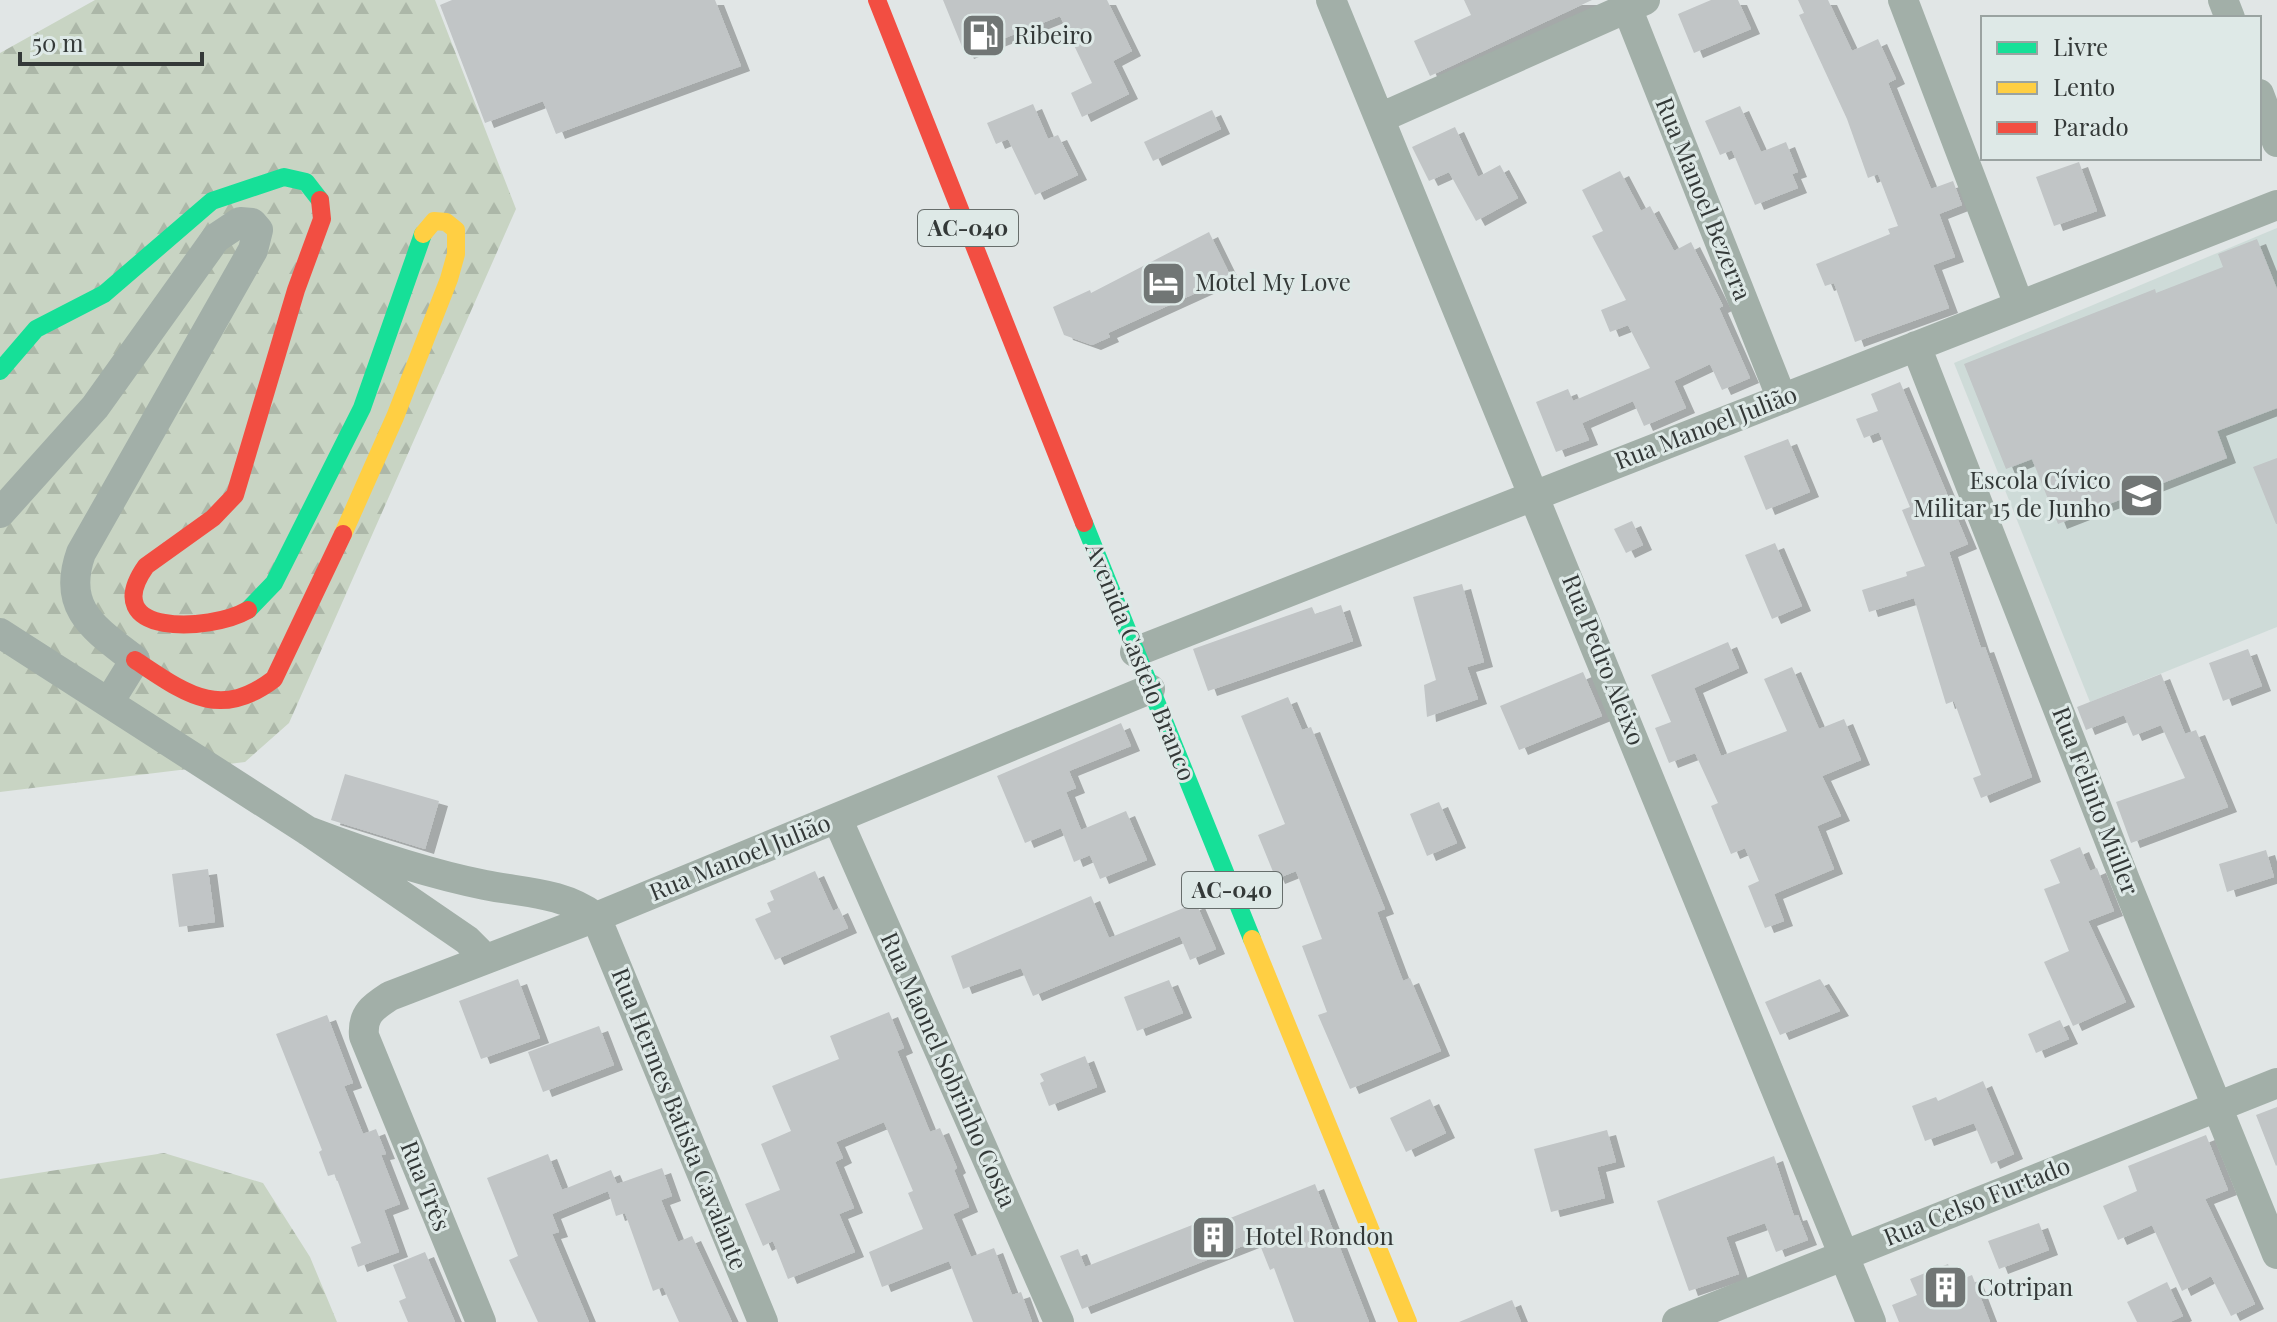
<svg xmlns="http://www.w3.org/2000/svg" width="2277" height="1322" font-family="'Playfair Display',serif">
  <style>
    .built { fill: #cedbd8 }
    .forest { fill: url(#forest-firs) }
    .building { fill: #c1c5c6; filter: url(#shadow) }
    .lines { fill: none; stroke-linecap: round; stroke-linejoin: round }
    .street { stroke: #a2afa8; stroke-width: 30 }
    .fast { stroke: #16e098; stroke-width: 18 }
    .slow { stroke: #ffcf43; stroke-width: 18 }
    .jam { stroke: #f24e42; stroke-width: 18 }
    .labels { text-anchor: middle; stroke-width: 6; stroke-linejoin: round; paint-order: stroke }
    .shield { fill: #dee9e7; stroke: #676e6c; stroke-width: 2 }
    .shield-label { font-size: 22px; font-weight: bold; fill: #343938 }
    .poi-label { font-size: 24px; fill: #343938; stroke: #dee9e7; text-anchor: start }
    .street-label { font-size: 24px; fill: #343938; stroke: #dee9e7 }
  </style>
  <defs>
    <pattern id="forest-firs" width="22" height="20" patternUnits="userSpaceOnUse" patternTransform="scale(2)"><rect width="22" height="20" fill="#c8d4c3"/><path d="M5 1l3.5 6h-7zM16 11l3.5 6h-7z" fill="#acb7a8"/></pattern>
    <filter id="shadow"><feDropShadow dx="9" dy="5" stdDeviation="0" flood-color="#0004"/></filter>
  </defs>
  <rect width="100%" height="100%" fill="#e1e6e6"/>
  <path class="built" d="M2277,228V627L2090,702L1954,363Z"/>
  <path class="forest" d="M95,0H435L516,209L289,723L245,762L0,792V53Z
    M164,1153L263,1183L310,1257L337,1322H0V1179Z"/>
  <path class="building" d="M452,0H715L741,66L556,134L543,101L485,123L440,5Z
    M943,0H1107L1132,51L1113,61L1129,94L1082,117L1071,93L1092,83L1060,16L965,54Z
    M1464,0H1592L1430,76L1414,41L1471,15Z
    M1711,0H1738L1751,29L1694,53L1678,14Z
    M1798,0H1828L1852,51L1878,39L1896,79L1888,83L1931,189L1953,181L1962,205L1939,214L1955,257L1933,265L1949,308L1855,342L1834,283L1825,286L1816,264L1890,234L1888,229L1898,226L1878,174L1868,178L1847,119L1799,15L1804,13Z
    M1033,104L1048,139L1058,135L1078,175L1035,195L1008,139L996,144L987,123Z
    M1740,106L1761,152L1786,142L1798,172L1792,174L1798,188L1755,205L1732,150L1720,155L1705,121Z
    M1212,110L1221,129L1153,161L1144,142Z
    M1455,127L1478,177L1500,165L1518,198L1476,221L1449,172L1429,181L1412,147Z
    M2079,162L2097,211L2054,226L2036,177Z
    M1620,171L1641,211L1650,206L1674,251L1691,242L1723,306L1719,308L1750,378L1722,390L1710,364L1674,381L1686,408L1644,426L1633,401L1582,423L1589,440L1556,452L1536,402L1568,389L1573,401L1650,368L1628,325L1610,332L1601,310L1626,300L1592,236L1603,231L1582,190Z
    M1209,232L1231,277L1108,333L1110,337L1092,345L1064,335L1053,307L1090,290L1091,293Z
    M2257,239L2277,289V408L2217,431L2227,458L2058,524L2032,459L2006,469L1964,364L2155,289L2156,293L2223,267L2218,254Z
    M1900,382L1968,544L1949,552L1981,648L1985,647L2032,777L1981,798L1973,778L1981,775L1954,701L1946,704L1914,598L1869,612L1862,590L1907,576L1906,572L1925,566L1902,510L1910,507L1879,432L1864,438L1856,419L1878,411L1871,394Z
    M1788,439L1810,492L1766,510L1744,456Z
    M2277,458V524H2276L2253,467Z
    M1632,521L1643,545L1626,553L1614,529Z
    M1775,543L1802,606L1772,619L1745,555Z
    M1462,584L1484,662L1467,667L1478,699L1427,717L1424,685L1436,680L1413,597Z
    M1341,605L1353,641L1208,691L1193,649L1312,607L1315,614Z
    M1728,642L1739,668L1694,688L1721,756L1787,731L1764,679L1792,667L1819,729L1844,719L1861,760L1822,776L1841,816L1817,826L1834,869L1774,894L1784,921L1765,928L1748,886L1759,881L1745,848L1731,854L1711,806L1718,803L1695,753L1669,763L1655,728L1671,722L1651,675Z
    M2248,649L2262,686L2223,701L2209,663Z
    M1583,672L1602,716L1519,750L1500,706Z
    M2161,674L2185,734L2196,730L2228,807L2131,843L2116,802L2185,778L2161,725L2133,736L2124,715L2086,730L2077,707Z
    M1288,697L1302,730L1311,727L1385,909L1377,912L1403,981L1410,978L1441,1051L1350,1089L1318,1015L1327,1012L1302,946L1322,939L1296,871L1276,879L1258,835L1285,824L1241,716Z
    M1121,723L1131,746L1069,771L1076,788L1066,792L1081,830L1126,811L1147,860L1100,879L1090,855L1074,862L1061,828L1025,843L997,776Z
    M345,774L439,801L425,849L331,820Z
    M1439,802L1457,843L1427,856L1410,814Z
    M2080,847L2090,871L2097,868L2114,911L2088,921L2126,1002L2073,1026L2044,962L2069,951L2044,889L2060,883L2050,860Z
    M2266,850L2274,877L2227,892L2219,864Z
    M208,869L215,922L179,927L172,874Z
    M815,871L833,911L839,908L848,928L775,960L755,919L771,912L767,903L774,900L770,891Z
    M1091,896L1109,938L1196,903L1216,949L1190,960L1180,936L1033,996L1021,968L963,989L951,956Z
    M518,979L540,1038L481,1059L459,1001Z
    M1820,979L1840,1011L1780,1035L1765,1002Z
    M1169,980L1183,1013L1137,1031L1124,997Z
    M889,1012L904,1048L897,1051L930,1132L940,1128L957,1168L954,1170L969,1207L953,1214L971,1257L994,1248L1012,1295L1021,1292L1032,1322H973L949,1261L882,1287L869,1252L923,1229L908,1193L913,1191L884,1122L836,1142L843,1158L835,1162L854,1208L839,1214L855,1252L788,1279L773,1241L763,1246L745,1204L780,1190L761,1144L791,1131L772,1086L839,1059L830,1036Z
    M327,1015L353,1083L344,1086L363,1134L376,1129L386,1154L381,1155L400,1204L384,1210L399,1252L358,1267L351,1247L361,1243L335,1174L328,1176L319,1152L322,1150L276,1034Z
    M2060,1020L2069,1039L2036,1053L2028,1034Z
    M599,1026L614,1065L543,1092L528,1052Z
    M1085,1056L1097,1087L1049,1106L1040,1083L1044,1081L1040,1074Z
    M1983,1081L2014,1154L1991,1164L1974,1123L1925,1141L1912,1106L1936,1097L1938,1101Z
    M1430,1099L1446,1133L1406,1152L1390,1118Z
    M2277,1107V1165L2276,1166L2256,1115Z
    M1607,1130L1616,1162L1597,1167L1605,1198L1551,1212L1534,1149Z
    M2206,1135L2228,1190L2205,1199L2255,1304L2231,1316L2211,1276L2182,1291L2152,1225L2118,1240L2103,1206L2137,1191L2128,1166Z
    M548,1154L562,1190L611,1170L617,1184L662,1168L672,1196L661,1200L678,1242L692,1236L732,1322H679L663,1287L653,1291L625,1213L616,1216L608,1191L552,1214L559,1232L552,1234L589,1322H538L509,1260L518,1256L487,1178Z
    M1774,1156L1794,1216L1798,1215L1808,1240L1776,1252L1765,1223L1726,1237L1739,1274L1689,1291L1657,1201Z
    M1315,1184L1369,1322H1294L1274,1268L1270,1270L1258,1240L1082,1309L1060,1256L1078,1249L1085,1267L1210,1218L1213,1225Z
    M2039,1223L2049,1250L1999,1269L1988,1241Z
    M425,1252L455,1322H408L399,1301L406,1298L393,1265Z
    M1948,1264L1955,1282L1972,1275L1990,1322H1899L1892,1305L1917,1295L1910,1279Z
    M2167,1282L2183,1316L2170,1322H2137L2127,1302Z
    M1512,1300L1521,1322H1459Z"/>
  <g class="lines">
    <path class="street" d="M1331,0L1871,1322
      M1624,0L1782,399
      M1903,0L2019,305
      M2223,0L2230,18
      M2259,94L2277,142
      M1380,118L1645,0
      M1916,346L2125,880L2277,1254
      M0,513L95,407L216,238L240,222L252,223L258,230L253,250L81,553C61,609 95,629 135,660L109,702
      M0,633L308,831L467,940L486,959
      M1135,652L2277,205
      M837,818L1059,1322
      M308,831C366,853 425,873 485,885C525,893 562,892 596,917L763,1322
      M481,1322L364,1036C362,1014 373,1007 390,996L596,917L1150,689
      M1677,1322L2277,1083"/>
    <path class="fast" d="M0,371L36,329L104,294L212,201L284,177L306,182L320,200
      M1084,523L1252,939
      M248,610L274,583L362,408L423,234"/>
    <path class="slow" d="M343,534L395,417L449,279L456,254V230L446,222L434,221L423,234
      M1252,939L1408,1322"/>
    <path class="jam" d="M877,0L1084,523
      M248,610C210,632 96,637 146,566L213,518L235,495L296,290L322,219L320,200
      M135,660C185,693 219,721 274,679L343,534"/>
  </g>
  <defs>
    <symbol id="fuel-square" viewBox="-11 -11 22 22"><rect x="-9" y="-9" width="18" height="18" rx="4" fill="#717675" stroke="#dee9e7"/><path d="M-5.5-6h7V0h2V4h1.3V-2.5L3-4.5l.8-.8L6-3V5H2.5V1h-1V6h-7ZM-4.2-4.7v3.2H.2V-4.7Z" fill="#fff"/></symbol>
    <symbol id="hotel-square" viewBox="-11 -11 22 22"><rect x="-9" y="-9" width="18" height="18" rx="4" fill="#717675" stroke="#dee9e7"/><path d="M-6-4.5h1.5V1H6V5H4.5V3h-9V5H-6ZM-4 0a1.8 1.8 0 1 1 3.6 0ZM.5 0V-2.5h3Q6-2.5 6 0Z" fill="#fff"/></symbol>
    <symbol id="school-square" viewBox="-11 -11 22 22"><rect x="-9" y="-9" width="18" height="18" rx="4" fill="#717675" stroke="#dee9e7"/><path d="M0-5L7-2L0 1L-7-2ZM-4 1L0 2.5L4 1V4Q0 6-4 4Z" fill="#fff"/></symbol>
    <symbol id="building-square" viewBox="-11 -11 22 22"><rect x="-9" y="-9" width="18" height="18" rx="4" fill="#717675" stroke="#dee9e7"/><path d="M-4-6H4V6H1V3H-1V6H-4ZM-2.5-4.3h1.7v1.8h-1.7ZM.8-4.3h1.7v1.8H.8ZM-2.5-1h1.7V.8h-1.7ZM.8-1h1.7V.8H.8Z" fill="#fff"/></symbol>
  </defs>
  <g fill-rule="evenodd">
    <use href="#fuel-square" x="958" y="10" width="51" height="51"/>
    <use href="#hotel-square" x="1138" y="258" width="51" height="51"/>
    <use href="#school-square" x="2116" y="470" width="51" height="51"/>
    <use href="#building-square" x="1188" y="1212" width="51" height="51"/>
    <use href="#building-square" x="1920" y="1262" width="51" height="51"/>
  </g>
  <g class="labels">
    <g class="shield">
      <rect x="918" y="210" width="100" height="36" rx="6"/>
      <rect x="1182" y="872" width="100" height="36" rx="6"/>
    </g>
    <g class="shield-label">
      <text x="968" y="236">AC-040</text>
      <text x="1232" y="898">AC-040</text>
    </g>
    <g class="poi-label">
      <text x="1014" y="44">Ribeiro</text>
      <text x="1195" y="291">Motel My Love</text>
      <text x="2111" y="489" text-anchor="end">Escola Cívico<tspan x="2111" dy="28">Militar 15 de Junho</tspan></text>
      <text x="1245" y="1245">Hotel Rondon</text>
      <text x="1977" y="1296">Cotripan</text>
    </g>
    <g class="street-label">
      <text transform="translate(1703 199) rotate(68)" y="8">Rua Manoel Bezerra</text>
      <text transform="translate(1706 428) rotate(-21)" y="8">Rua Manoel Julião</text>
      <text transform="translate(1603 660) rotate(68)" y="8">Rua Pedro Aleixo</text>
      <text transform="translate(1140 662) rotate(68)" y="8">Avenida Castelo Branco</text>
      <text transform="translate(2095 801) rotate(69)" y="8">Rua Felinto Müller</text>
      <text transform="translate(740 858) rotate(-22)" y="8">Rua Manoel Julião</text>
      <text transform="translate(948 1070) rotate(66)" y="8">Rua Maonel Sobrinho Costa</text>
      <text transform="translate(679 1119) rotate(68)" y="8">Rua Hermes Batista Cavalante</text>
      <text transform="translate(425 1186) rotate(68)" y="8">Rua Três</text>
      <text transform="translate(1977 1202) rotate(-22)" y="8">Rua Celso Furtado</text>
    </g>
  </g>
  <rect x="1981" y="16" width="280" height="144" fill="#dee9e7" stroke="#9aa3a1" stroke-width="2"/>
  <rect x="1997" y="42" width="40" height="12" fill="#16e098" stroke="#9aa3a1" stroke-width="2"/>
  <text x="2053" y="56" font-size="24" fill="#343938">Livre</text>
  <rect x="1997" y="82" width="40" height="12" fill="#ffcf43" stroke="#9aa3a1" stroke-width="2"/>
  <text x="2053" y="96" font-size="24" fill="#343938">Lento</text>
  <rect x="1997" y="122" width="40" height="12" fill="#f24e42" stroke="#9aa3a1" stroke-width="2"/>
  <text x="2053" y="136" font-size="24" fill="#343938">Parado</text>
  <path d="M20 52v12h182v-12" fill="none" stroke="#343938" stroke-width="4"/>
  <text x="32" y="52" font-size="24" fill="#343938" stroke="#dee9e7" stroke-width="6" paint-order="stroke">50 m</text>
</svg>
